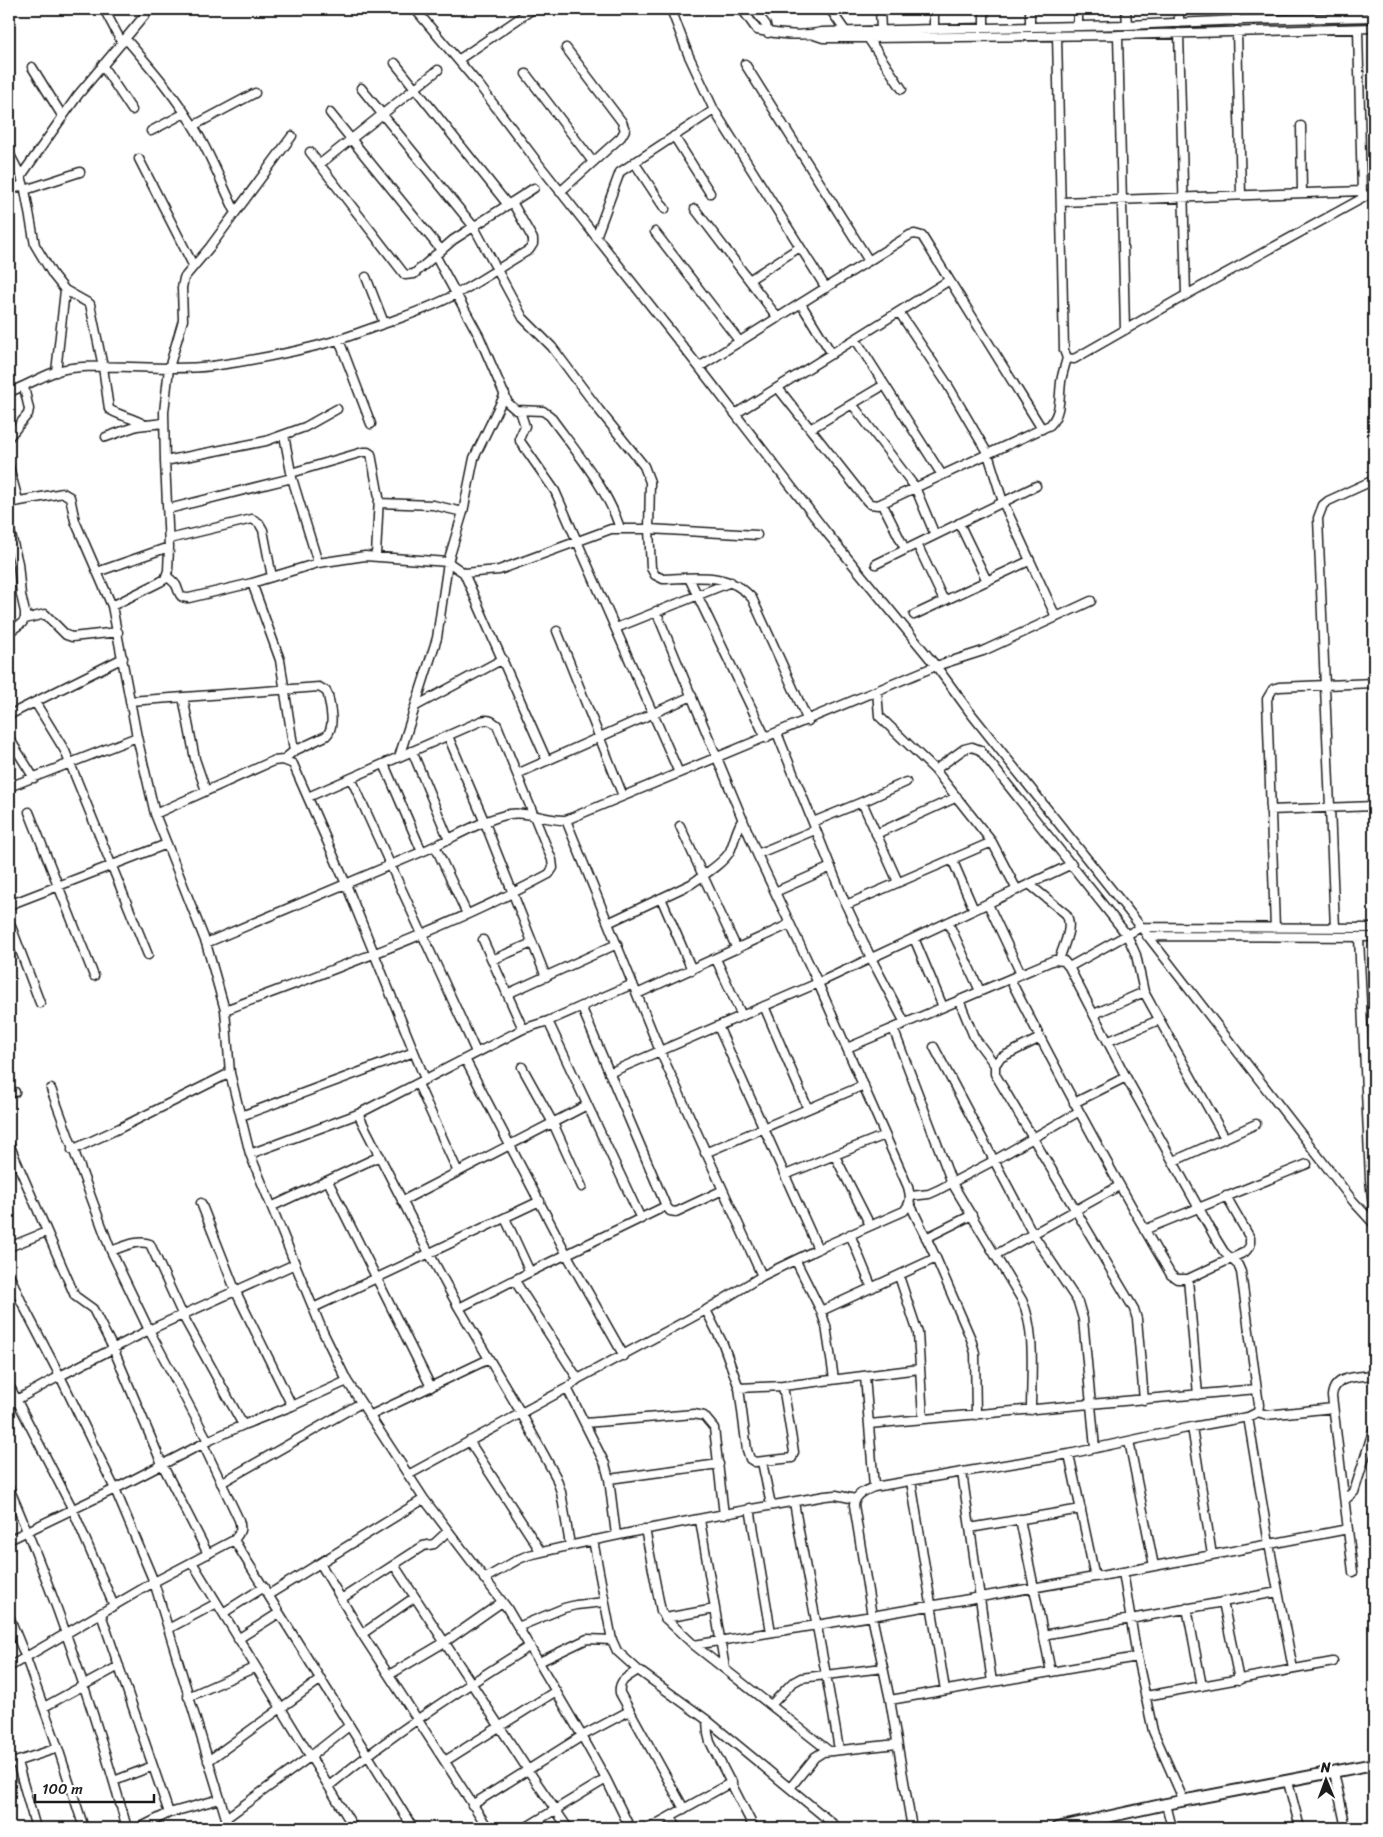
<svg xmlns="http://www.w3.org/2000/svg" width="1383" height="1837" font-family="Sriracha,sans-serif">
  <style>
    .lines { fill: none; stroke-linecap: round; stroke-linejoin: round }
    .minor-casing { stroke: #1c1c1c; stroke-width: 11 }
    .major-casing { stroke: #1c1c1c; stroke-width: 14 }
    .minor { stroke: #fff; stroke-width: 8 }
    .major { stroke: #fff; stroke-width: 10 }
  </style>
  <rect width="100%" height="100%" fill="#fff"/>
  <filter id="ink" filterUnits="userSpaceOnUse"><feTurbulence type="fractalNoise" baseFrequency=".02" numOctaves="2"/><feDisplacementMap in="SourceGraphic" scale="10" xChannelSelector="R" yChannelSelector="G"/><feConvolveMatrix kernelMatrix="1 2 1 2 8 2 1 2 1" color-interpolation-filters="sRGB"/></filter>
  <g filter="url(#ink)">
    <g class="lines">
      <defs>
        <path id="minor" d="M104,9L122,43
          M415,9L479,85L541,167L699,367L827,533L936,666L969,711L1127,909L1353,1201L1374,1224
          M671,9L688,54L714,110L826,288
          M742,9L757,30C777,34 802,37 822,32L934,29L1127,25L1243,20L1374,17
          M754,9L766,25L768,33
          M830,9L846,32
          M880,9L881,30
          M934,9V29
          M984,9V28
          M1030,9V27
          M1078,9V26
          M1126,9L1127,25
          M1179,9V23
          M1236,9V21
          M1358,29L1362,194
          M1237,31L1241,195
          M1179,33L1186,295
          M814,35L823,38H868L1118,35L1374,28
          M1057,35L1064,350L1067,358L1074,359L1186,295L1374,192
          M1118,35L1125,330
          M868,38L902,89
          M126,39C152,69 178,99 198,134C212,159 223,186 235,211
          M458,60L533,9
          M395,63L508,205
          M745,64L869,261
          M102,65L132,110
          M32,67L63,117
          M526,74L593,162
          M361,88L474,227L523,318L552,347L599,410L644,466L650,482L649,529L651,568L655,575L663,579C695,578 728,571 752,598L808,721
          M330,113L441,250
          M193,126L255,93
          M1301,126L1302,193
          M151,131L185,113
          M674,136L710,193
          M310,152L405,275L414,274L453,240L534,188
          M9,153L21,176L25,190L35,245L53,275L65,290L90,304L103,367L109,409C117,415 134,418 145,425
          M139,159L193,265
          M634,162L665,209
          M320,164L438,70
          M21,176L78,95L150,9
          M25,190L80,172
          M9,192L23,184
          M560,192L621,137L625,130L622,122L566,48
          M1061,202L1362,191
          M695,209L778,318
          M655,232L740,342
          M596,237L620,172L714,110
          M435,255L479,336L508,403L516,410L543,411L550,416C576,452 606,486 620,528
          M366,277L384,323
          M749,280L800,247
          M801,304L832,354
          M899,312L946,382L988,454L1003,502L1056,617
          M339,340L371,424
          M856,340L942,475
          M699,367L910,235L915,234L922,236L1042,429
          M56,372L65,290
          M778,388L867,501L870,504L878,505L1050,425C1061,413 1059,398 1061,382C1062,374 1065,366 1067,358
          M9,392C30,385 50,370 72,368C119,363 166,372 212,366C254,360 297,352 338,340C356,334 374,327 392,321C414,313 437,305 458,293C482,280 505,264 529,250L533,244V239L512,202
          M852,404L915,487L935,535
          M520,411L525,426L520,437V441L555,491L679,773
          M735,414L948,281
          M810,429L884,385
          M284,435L292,478L318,563
          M9,437L28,414L29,409L24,387
          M106,437L137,426L164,423
          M165,461L266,441L305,427L337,409
          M9,467L18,500
          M291,473L363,452H368L371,454L379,497L376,555
          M9,503L63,493L70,497L75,521L112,606L137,737L155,814L206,943L225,1010L230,1073L250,1154L323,1332L347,1381L424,1499L507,1608L582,1736L606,1779L630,1828
          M379,503L433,505L463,512
          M882,503L905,549
          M168,509L292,478
          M959,523L987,581
          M9,527L18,563L21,595L25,612V619L22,623L9,632
          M169,539L252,519L259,523L263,530L272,577
          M917,544L944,601
          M876,564L1036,486
          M97,572L169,547
          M464,573L499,570L611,529H649L757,535
          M167,576C170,579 174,582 176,585C180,593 178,598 189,598L252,583L318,563L365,556L448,562L464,573L547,761
          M689,578L766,738
          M252,583L280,660L294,751
          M112,606L160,582L165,579L168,571L169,547L165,461L164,412L169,368L183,320L182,288L184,278L210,247L292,136
          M914,615L1029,561
          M25,619L45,614L66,635L72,637L118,632
          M616,628L731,582
          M557,631L623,796
          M877,691L879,716L935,770L992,842L1017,890
          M183,697L195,759L206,791
          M130,701L319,687L326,691L328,695C330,707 336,727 326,736L294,751L283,760
          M35,702L65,751L148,955
          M416,706L503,659
          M9,715L123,658
          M777,733L846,905L871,958L905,1023
          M448,736L485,823L546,977
          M9,738L34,778
          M412,751L449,840
          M399,757L437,638L448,562L463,512L474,458L505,394
          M384,764L422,852
          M935,770L964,749L972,747L980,750L1127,935L1136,955L1144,992L1225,1138
          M517,774L692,696
          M351,778C392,870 435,961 476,1052
          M9,787L137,737
          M862,802L898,882
          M1270,810L1374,806
          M29,812L94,976
          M155,814L273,761L283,760L293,764L346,884L425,1079
          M566,820L660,1051L762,1276
          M813,822L862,802L906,782
          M680,826L737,949
          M876,834L957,797
          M435,846L467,914
          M757,854L815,830
          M952,859L974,910
          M1029,884L1066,914C1074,927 1063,946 1059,960
          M775,892L831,867
          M661,898L692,970
          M988,904L1021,974
          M9,905L167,844
          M846,905L992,842
          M9,921L40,1003
          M948,922L980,991
          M608,923L691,884C701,877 725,862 730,851C735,840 736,829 743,819
          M1275,928L1267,699L1273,689L1279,687L1374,683
          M1335,928L1318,518L1323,505L1328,501L1374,480
          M1147,936L1374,937
          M1359,937L1370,1179L1374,1218
          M914,938L943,1007
          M483,940L523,1029
          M206,943C279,912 352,881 426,850C453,838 481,820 510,814C529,811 547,821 566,820L936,666L983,651L1091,601
          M716,959L742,1016
          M492,960L532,943
          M1069,967L1141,927L1374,928
          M1010,979C1061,1079 1114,1178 1171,1275L1177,1279H1188L1245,1252L1250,1246V1238L1226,1196
          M507,994L617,944
          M637,994L790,924
          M959,1000L974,1037L995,1065
          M581,1006L666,1206L670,1211L676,1212L723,1190
          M764,1006L808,1109
          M225,1010C334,969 446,930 549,874L553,868L552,860L497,725C491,720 488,719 481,721L308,797
          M1094,1014L1144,992
          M548,1021L641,1219
          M718,1026L818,1249
          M893,1028L952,1183L1022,1300C1036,1330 1031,1377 1031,1410
          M1040,1038L1000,1058L995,1065V1074L1134,1309L1137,1319L1144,1400
          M1109,1041L1159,1020
          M934,1047L1033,1234L1078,1302L1083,1319L1095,1448
          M847,1048L1054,960L1064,961L1069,967L1126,1077L1216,1239L1224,1252L1238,1265L1241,1272L1259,1405L1258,1412L1248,1417L1192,1427L1069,1454L874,1487C864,1491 856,1494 854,1505L872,1616L890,1700L912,1828
          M465,1059L567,1255L624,1356
          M522,1067L553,1123L582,1187
          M609,1073L818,983L1072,864
          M418,1084L458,1172
          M51,1089L111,1251L149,1330L208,1441
          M9,1094L15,1092
          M1074,1103L1126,1077
          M358,1114L429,1253L459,1308L521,1413L556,1477L561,1492L570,1545
          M241,1116L414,1052
          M9,1144L75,1296L93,1309L113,1348L162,1464L208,1554
          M72,1150L120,1128L230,1073
          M705,1153L864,1085
          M250,1154L358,1114L523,1029L548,1021L633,984
          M835,1156L870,1225
          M1174,1161L1256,1124
          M785,1175L885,1135
          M328,1181L431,1387
          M911,1196L929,1194L938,1190L995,1160L1078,1112
          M402,1201L587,1105
          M201,1203L236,1292L292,1406
          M910,1204L936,1258L971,1339L975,1353L976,1415
          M273,1206L380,1156
          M505,1218L530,1272
          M1144,1230L1307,1164
          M850,1234L872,1288
          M926,1238L972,1215
          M9,1247L46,1232
          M111,1251C123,1247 138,1239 150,1244L183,1316L243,1425
          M995,1255L1119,1186
          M796,1261L821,1311L826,1326L834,1379
          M9,1274L22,1303L60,1376L9,1404
          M899,1276L918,1333L923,1419
          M1188,1279L1198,1395
          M515,1281L578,1379
          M313,1308L540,1201
          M459,1308L530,1272L666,1206
          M706,1310L723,1344L739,1388L747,1450L750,1459L755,1462L792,1458L794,1452L783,1386
          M821,1311L936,1258
          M865,1376L874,1487
          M9,1385L72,1508L114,1606
          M567,1388L605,1464L609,1479L616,1535
          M739,1388L783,1386L919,1369
          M1258,1412L1267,1415L1333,1408
          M369,1416L489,1359
          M1248,1417L1269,1544L1293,1669
          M585,1423L694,1414L704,1416L714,1428L724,1515
          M869,1424L1257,1389
          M1192,1427L1212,1555
          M469,1441L541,1552
          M1129,1441L1154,1566
          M1069,1454L1095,1577
          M762,1462L771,1505
          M962,1472L992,1682
          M408,1475L567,1388L578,1379L706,1310L762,1276L818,1249L904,1211C911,1203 911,1198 908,1187L818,983L757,854L656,611
          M609,1479L719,1464
          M911,1481L945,1690
          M221,1483L361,1403
          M9,1488C57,1599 95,1713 127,1828
          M1345,1500L1354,1492L1374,1428
          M794,1502C808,1585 826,1667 839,1750
          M750,1508L771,1632
          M1020,1519L1051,1672
          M700,1520L725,1668
          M970,1528L1081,1509
          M645,1529L661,1611L665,1618L694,1645L829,1751
          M9,1540L115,1489L208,1441L243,1425L292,1406L347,1381
          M234,1540L413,1828
          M593,1540L612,1640L617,1651L638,1670L707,1720L838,1828
          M192,1562L354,1828
          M320,1563L362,1634L488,1828
          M394,1565L528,1770L568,1828
          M1123,1572L1137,1657L1153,1731L1184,1801
          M1353,1572L1332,1396C1334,1375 1357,1377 1374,1375
          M484,1579L519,1559L529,1555C627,1532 726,1513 825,1496L836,1495L855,1499
          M268,1595L424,1499
          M341,1599L423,1546L434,1544L448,1531
          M1223,1602L1239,1680
          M1187,1608L1202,1686
          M223,1613L264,1587
          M101,1614L169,1813
          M9,1616L26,1658L58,1748
          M665,1618L715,1609
          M518,1627L564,1608L576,1605L605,1602
          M168,1629L217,1603
          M362,1634L415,1597
          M1043,1635L1278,1592
          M238,1639L279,1613
          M694,1645L872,1616L1123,1572L1348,1529
          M539,1662L587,1639L612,1640
          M9,1667L154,1582L234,1540C240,1533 242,1529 239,1520L203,1444
          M638,1670C628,1677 618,1680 620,1693L684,1809
          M389,1675L445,1642L502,1602
          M1146,1696L1333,1662
          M188,1697L256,1667
          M890,1700L1137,1657
          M771,1705L792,1683L801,1678L883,1668
          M44,1707L119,1666
          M707,1720L708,1734L710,1742L754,1828
          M208,1761L321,1679
          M445,1761L556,1691
          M17,1762L36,1828
          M9,1764L58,1748L84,1828
          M1334,1772L1346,1828
          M114,1781L153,1766
          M1288,1782L1300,1828
          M329,1786C392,1734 460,1690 530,1646
          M790,1788L815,1757L823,1752L897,1744
          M1166,1804L1172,1828
          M472,1805L582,1736L629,1711
          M671,1817L677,1828
          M226,1818L311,1756L349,1726
          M139,1828L169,1813L220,1799
          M229,1828L154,1582L115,1489L60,1376L149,1330L295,1264
          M525,1828L606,1779
          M649,1828L732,1782"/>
        <path id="major" d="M1057,1828L1166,1804L1374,1764"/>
      </defs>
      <use href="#minor" class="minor-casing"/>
      <use href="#major" class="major-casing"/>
      <use href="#minor" class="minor"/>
      <use href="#major" class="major"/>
    </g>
  </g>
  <rect width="1383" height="1837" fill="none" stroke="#fff" stroke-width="30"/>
  <rect x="15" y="15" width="1353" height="1807" fill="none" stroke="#1c1c1c" stroke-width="2" filter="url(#ink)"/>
  <g transform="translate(1326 1780) rotate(359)" stroke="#ffffff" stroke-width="4" paint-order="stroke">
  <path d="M0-4L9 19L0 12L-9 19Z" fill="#1c1c1c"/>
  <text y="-8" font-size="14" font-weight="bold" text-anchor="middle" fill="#1c1c1c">N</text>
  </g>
  <path d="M35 1794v8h119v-8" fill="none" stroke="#1c1c1c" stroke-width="2.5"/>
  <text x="42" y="1794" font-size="15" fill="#1c1c1c" stroke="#ffffff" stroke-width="4" paint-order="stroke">100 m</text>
</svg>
